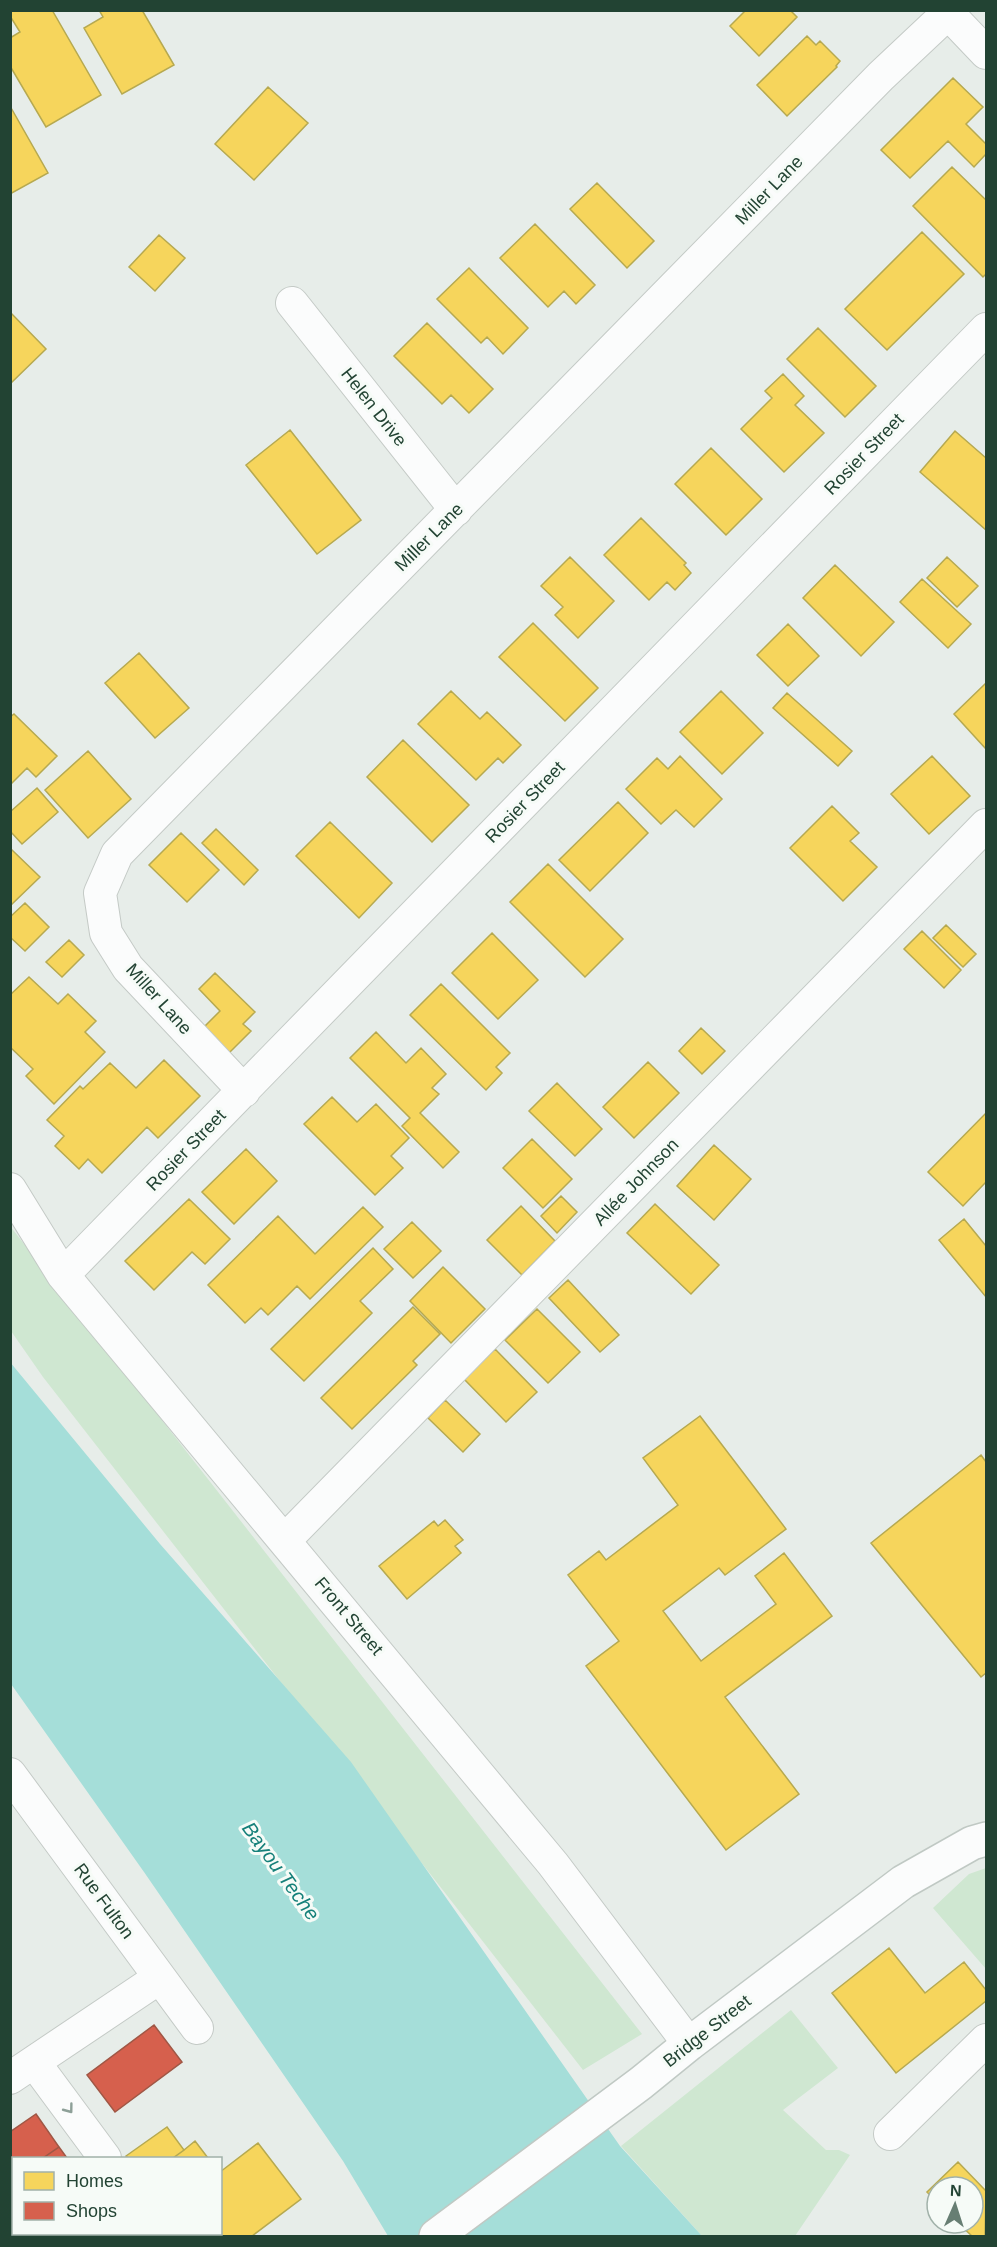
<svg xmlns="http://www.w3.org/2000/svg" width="997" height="2247" font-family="Arial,sans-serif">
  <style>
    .green { fill: #cfe7d1 }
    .water { fill: #a5ded9 }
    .homes { fill: #f6d55c; stroke: #b6a950; stroke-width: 1.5 }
    .shops { fill: #d6604d; stroke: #a05745; stroke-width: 1.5 }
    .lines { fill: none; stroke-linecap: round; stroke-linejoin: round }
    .minor-casing { stroke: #c4cac6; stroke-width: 34 }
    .secondary-casing { stroke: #c0c9c4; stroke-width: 36 }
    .minor { stroke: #fbfcfc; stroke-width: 32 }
    .secondary { stroke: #fbfcfc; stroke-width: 33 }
    .oneway { stroke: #8ea098 }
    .labels { text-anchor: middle; stroke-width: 6; stroke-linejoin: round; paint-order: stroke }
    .street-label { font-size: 18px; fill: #224333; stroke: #f6fbf7 }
    .water-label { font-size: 20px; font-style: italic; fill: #16807a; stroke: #f6fbf7 }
  </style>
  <rect width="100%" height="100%" fill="#e7ede9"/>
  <path class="green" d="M10,1226L642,2034L583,2070L43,1377L11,1331Z
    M986,1868V1969L933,1908L969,1874Z
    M791,2010L838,2068L783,2110L826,2150H839L850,2155L795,2236H702L621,2146Z"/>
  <path class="water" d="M10,1362L160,1544L351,1762L620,2146L702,2236H388L343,2161L144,1872L11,1684Z"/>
  <path class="homes" d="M10,10H52L101,95L46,127L10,66V38L20,32L10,16Z
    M99,10H142L174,65L122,94L84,28L103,17Z
    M746,10H790L797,17L759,56L730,26Z
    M807,36L816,45L820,41L840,61L836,66L837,67L787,116L757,85Z
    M953,78L983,107L966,124L986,144V154L974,167L948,141L910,178L881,150Z
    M268,87L308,123L254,180L215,144Z
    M10,106L48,173L10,194Z
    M952,167L986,200V274L983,277L913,206Z
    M597,183L654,241L627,268L570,209Z
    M535,224L595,285L576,304L564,291L548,307L500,258Z
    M922,232L964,274L887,350L845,309Z
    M159,235L185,258L155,291L129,267Z
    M469,268L528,328L503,354L487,337L481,343L437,299Z
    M10,312L46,349L10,384Z
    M427,323L493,389L469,413L451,395L442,404L394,356Z
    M818,328L876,386L845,417L787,359Z
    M783,374L804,396L795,405L824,433L784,472L741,429L772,398L765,391Z
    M290,430L361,520L317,554L246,465Z
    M955,431L986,458V530L920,472Z
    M711,448L762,499L726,535L675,484Z
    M641,518L686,563L684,565L691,573L675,590L667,582L649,600L604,555Z
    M570,557L614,601L578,638L555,615L563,607L541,586Z
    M947,557L978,586L957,607L927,578Z
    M835,565L894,622L861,656L803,598Z
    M922,579L971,624L948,648L900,602Z
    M533,623L598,688L565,721L499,657Z
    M788,624L819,656L788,686L757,655Z
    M139,653L189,708L155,738L105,683Z
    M986,683V749L954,714Z
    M451,691L480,719L487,712L521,745L503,763L498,758L476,780L418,724Z
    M721,691L763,733L722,774L680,732Z
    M787,693L852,751L838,766L773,708Z
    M14,714L57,756L36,777L27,768L10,785V717Z
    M403,740L469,805L432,842L367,777Z
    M88,751L131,799L88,838L45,790Z
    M680,756L722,799L694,827L676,810L661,824L626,789L657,758L668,769Z
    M932,756L970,796L929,834L891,794Z
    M37,788L58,812L22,844L10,831V812Z
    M618,802L648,833L590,891L559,860Z
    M832,806L859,833L850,841L877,867L843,901L790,848Z
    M330,822L392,883L359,918L296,856Z
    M216,829L258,870L244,885L202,843Z
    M181,833L219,870L187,902L149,865Z
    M12,850L40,877L10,906V851Z
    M548,864L623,939L585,977L510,902Z
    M25,903L49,927L25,951L10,937V917Z
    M946,925L976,954L963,967L933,938Z
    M922,931L961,970L944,988L904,949Z
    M492,933L538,980L498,1019L452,973Z
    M69,940L84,955L62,977L46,962Z
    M215,973L255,1012L243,1024L251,1031L229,1053L204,1027L220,1011L199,989Z
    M29,977L58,1004L68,994L96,1021L85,1032L105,1052L54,1104L26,1076L33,1069L10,1047V995Z
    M441,984L510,1053L496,1067L502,1073L486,1090L410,1015Z
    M701,1028L725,1051L702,1074L679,1051Z
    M376,1032L406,1063L421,1048L446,1074L432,1088L439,1094L420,1113L459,1152L443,1168L402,1126L410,1118L350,1058Z
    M164,1060L200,1096L158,1138L147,1127L102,1173L88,1159L79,1169L55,1146L64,1136L47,1120L80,1086L83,1089L110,1063L136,1088Z
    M648,1062L679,1093L634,1138L603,1107Z
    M557,1083L602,1129L575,1156L529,1111Z
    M332,1097L357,1122L376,1104L409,1138L391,1156L403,1168L375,1195L304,1124Z
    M986,1113V1182L963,1206L928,1172Z
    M532,1139L572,1179L543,1208L503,1168Z
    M714,1145L751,1179L714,1220L677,1186Z
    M246,1149L277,1181L234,1224L202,1192Z
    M561,1196L577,1212L557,1233L541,1216Z
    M189,1199L230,1239L205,1264L192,1252L154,1290L125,1261Z
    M655,1204L719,1265L691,1294L627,1233Z
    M521,1206L555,1241L522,1275L487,1240Z
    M363,1207L383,1227L310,1299L297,1286L268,1315L261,1308L245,1323L208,1285L278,1216L315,1254Z
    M964,1219L986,1246V1297L939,1240Z
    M412,1222L441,1251L413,1278L384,1249Z
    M373,1248L393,1269L360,1301L372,1313L304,1381L271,1349Z
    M443,1267L485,1309L451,1343L410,1301Z
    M568,1280L619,1335L600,1352L549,1298Z
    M413,1307L440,1334L413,1361L417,1365L352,1429L321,1398Z
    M537,1309L580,1352L548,1383L505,1340Z
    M495,1349L537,1392L506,1422L464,1379Z
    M445,1400L480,1434L463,1452L428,1418Z
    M700,1416L786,1529L725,1575L719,1568L663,1611L701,1661L776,1604L755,1576L784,1553L832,1616L725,1697L799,1794L726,1850L586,1666L619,1641L568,1575L599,1551L606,1560L678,1505L643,1458Z
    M981,1455L986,1462V1673L981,1677L871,1543Z
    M445,1520L463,1540L455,1546L461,1553L407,1599L379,1566L434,1521L438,1526Z
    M889,1948L925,1993L964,1962L986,1990V2001L896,2073L832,1993Z
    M167,2127L184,2150L173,2158H128L126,2156Z
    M195,2141L208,2158H173L184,2150Z
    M258,2143L301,2199L252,2236H178L176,2234H220V2172Z
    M958,2162L986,2191L985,2236H972L958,2223H973V2187H937V2202L927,2192Z"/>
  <path class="shops" d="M154,2025L182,2062L115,2112L87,2075Z
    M36,2114L59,2147L43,2158H14V2179L10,2182V2132Z
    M59,2147L67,2158H43Z
    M14,2179V2223L10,2225V2182Z"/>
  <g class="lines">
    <defs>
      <path id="minor" d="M945,10L986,53
        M292,303L456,510
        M244,1091L128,968L106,933L100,893L117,854L881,76L948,13
        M10,1189L63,1275L553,1864L689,2044
        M63,1275L986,329
        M285,1540L986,825
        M10,1774L197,2028
        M34,2062L105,2158
        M10,2078L159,1978
        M890,2134L986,2040
        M158,2234L160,2236"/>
      <path id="secondary" d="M436,2236L641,2083L689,2044L903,1882L972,1843L986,1839"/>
    </defs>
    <use href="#minor" class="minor-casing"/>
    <use href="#secondary" class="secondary-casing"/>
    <use href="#minor" class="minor"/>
    <use href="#secondary" class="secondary"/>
  </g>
  <defs><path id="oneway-chevron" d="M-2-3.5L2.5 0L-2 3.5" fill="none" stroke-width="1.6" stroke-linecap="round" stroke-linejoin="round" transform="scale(1.5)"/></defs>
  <use class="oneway" href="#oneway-chevron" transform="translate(69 2109) rotate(53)"/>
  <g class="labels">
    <g class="street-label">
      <text transform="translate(769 190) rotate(-46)" y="6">Miller Lane</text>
      <text transform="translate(374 407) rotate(52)" y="6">Helen Drive</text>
      <text transform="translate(864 454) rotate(-46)" y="6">Rosier Street</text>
      <text transform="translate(429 537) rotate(-45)" y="6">Miller Lane</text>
      <text transform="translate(525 802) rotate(-46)" y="6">Rosier Street</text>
      <text transform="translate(159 999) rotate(48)" y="6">Miller Lane</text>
      <text transform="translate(186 1150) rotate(-46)" y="6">Rosier Street</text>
      <text transform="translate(636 1182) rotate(-46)" y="6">Allée Johnson</text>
      <text transform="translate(349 1616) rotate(50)" y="6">Front Street</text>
      <text transform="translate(104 1901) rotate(54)" y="6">Rue Fulton</text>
      <text transform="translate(707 2031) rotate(-38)" y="6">Bridge Street</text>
    </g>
    <g class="water-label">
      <text transform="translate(281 1871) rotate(54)" y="7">Bayou Teche</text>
    </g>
  </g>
  <rect width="997" height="2247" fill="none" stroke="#224333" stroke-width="24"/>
  <rect x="12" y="2157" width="210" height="78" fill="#f6fbf7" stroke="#a1b1a9" stroke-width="1.5"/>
  <rect x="24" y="2172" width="30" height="18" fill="#f6d55c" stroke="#a1b1a9" stroke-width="1.5"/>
  <text x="66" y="2187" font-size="18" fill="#224333">Homes</text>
  <rect x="24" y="2202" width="30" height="18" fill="#d6604d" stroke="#a1b1a9" stroke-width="1.5"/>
  <text x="66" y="2217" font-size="18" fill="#224333">Shops</text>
  <g transform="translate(955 2205) rotate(3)"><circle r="28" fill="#f6fbf7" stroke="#a1b1a9" stroke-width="1.5"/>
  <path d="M0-4.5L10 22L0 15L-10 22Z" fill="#677e73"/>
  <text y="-9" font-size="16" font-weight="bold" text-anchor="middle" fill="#224333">N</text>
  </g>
</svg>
